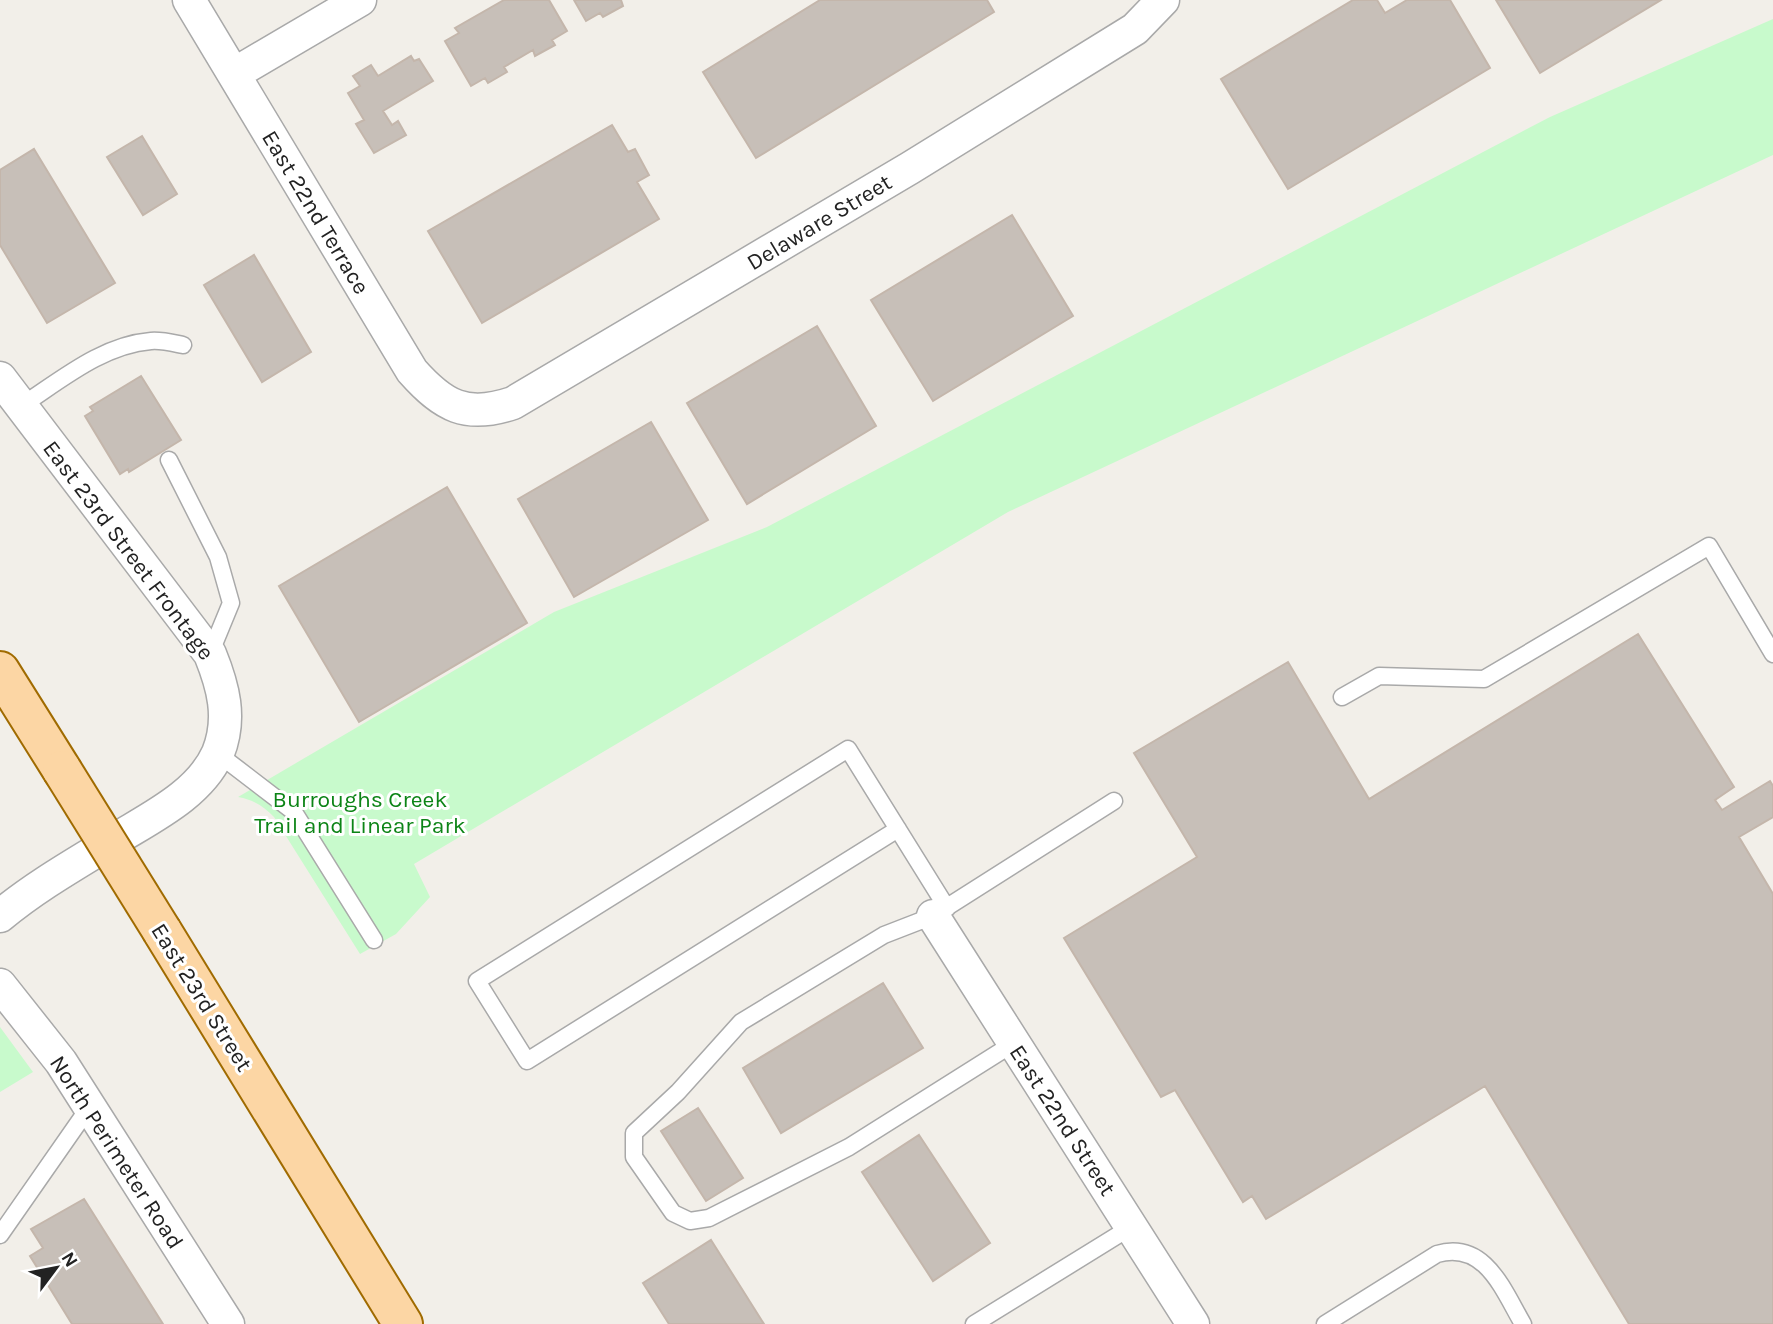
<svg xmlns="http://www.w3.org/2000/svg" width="1773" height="1324" font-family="Karla,sans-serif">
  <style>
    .park { fill: #c8facc }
    .building { fill: #c7bfb8; stroke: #c4b6ab; stroke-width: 2 }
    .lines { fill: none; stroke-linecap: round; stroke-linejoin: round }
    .service-casing { stroke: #a9a9a9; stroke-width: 19 }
    .minor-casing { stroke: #a9a9a9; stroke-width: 35 }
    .primary-casing { stroke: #a06b00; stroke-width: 42 }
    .service { stroke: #fff; stroke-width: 16 }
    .minor { stroke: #fff; stroke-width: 32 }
    .primary { stroke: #fcd6a4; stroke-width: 38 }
    .primary-bridge-casing { stroke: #a06b00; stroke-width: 42; stroke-linecap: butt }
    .primary-bridge { stroke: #fcd6a4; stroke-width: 38 }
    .labels { text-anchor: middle; stroke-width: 6; stroke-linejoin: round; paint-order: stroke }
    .street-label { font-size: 23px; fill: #222; stroke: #fff }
    .park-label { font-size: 23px; fill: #0c8416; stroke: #fff }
  </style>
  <rect width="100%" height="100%" fill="#f2efe9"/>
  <path class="park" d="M1773,19V155L1008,512L414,864L430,897L396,934L360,954L274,817C263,806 254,800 238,797L554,612L767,527L1550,117Z
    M0,1027L33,1072L0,1092Z"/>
  <path class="building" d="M504,0H549L567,31L552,40L555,45L535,56L533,50L504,67L507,72L488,83L485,78L471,86L445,41L459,33L455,28Z
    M574,0H621L623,6L603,17L600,13L586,21Z
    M820,0H987L994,12L756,158L703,72Z
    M1353,0H1377L1385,13L1407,0H1450L1490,68L1288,189L1221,79Z
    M1496,0H1661L1540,73Z
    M411,56L414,61L419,59L433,81L383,111L392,125L398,121L406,135L374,153L356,124L364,120L348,93L360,86L353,76L371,65L378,76Z
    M612,125L628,152L635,149L649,175L637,182L659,219L482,323L428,231Z
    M142,136L177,194L143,215L107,157Z
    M34,149L115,283L47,323L0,245V170Z
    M1012,215L1073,316L933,401L871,300Z
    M254,255L311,352L262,382L204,285Z
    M817,326L876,426L747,504L687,403Z
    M141,376L181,440L129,472L128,469L120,474L85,416L93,411L90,407Z
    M651,422L708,520L574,597L518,499Z
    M447,487L527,623L359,722L279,586Z
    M1638,634L1734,787L1715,800L1722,810L1770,781L1773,786V817L1739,837L1773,894V1324H1629L1485,1086L1266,1219L1252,1196L1243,1202L1175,1090L1161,1097L1064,938L1197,857L1134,753L1288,662L1369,799Z
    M883,983L923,1048L781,1133L743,1068Z
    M698,1108L743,1178L706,1201L661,1131Z
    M919,1135L990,1243L933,1281L862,1172Z
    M84,1199L163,1324H72L30,1256L43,1248L31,1229Z
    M711,1240L764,1324H669L643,1283Z"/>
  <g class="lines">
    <defs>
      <path id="service" d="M21,406C61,380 102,345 151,341C161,340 173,343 183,345
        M169,460L218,557L231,603L210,654
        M1342,697L1379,676L1484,679L1709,546L1773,654
        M217,753L294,812L374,940
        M898,829L527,1061L477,981L848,749L947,908
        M1014,1043L849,1147L709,1218L690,1221L673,1213L634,1157V1133L678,1092L741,1022L884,935L933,916L1114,801
        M0,1235L90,1106
        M974,1324L1131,1227
        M1325,1324L1437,1254C1485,1240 1503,1290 1523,1324"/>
      <path id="minor" d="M189,0L412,371C443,406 466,419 513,403L910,168L1135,29L1163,0
        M234,74L360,0
        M0,378L210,654C223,686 232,718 218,753C200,794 152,817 116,839C77,863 36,886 0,916
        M933,916L1193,1324
        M0,985L61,1062L228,1324"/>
      <path id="primary" d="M0,671L62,770
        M162,931L403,1324"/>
    </defs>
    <use href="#service" class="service-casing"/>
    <use href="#minor" class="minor-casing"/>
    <use href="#primary" class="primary-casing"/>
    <use href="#service" class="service"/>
    <use href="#minor" class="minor"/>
    <use href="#primary" class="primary"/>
    <defs>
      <path id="primary-bridge" d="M62,770L162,931"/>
    </defs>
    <use href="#primary-bridge" class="primary-bridge-casing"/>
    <use href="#primary-bridge" class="primary-bridge"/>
  </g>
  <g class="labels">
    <g class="street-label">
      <text transform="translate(316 212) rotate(59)" y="8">East 22nd Terrace</text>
      <text transform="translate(819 222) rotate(-31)" y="8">Delaware Street</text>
      <text transform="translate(129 550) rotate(53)" y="8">East 23rd Street Frontage</text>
      <text transform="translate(202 997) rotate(58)" y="8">East 23rd Street</text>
      <text transform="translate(1063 1120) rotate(57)" y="8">East 22nd Street</text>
      <text transform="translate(117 1152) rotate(57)" y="8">North Perimeter Road</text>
    </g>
    <g class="park-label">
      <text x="360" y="807">Burroughs Creek<tspan x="360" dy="26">Trail and Linear Park</tspan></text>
    </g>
  </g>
  <g transform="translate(56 1268) rotate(58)" stroke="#ffffff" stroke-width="5" paint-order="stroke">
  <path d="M0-5L12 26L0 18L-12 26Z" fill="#222222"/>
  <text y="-10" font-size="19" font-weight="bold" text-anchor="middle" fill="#222222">N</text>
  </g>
</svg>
